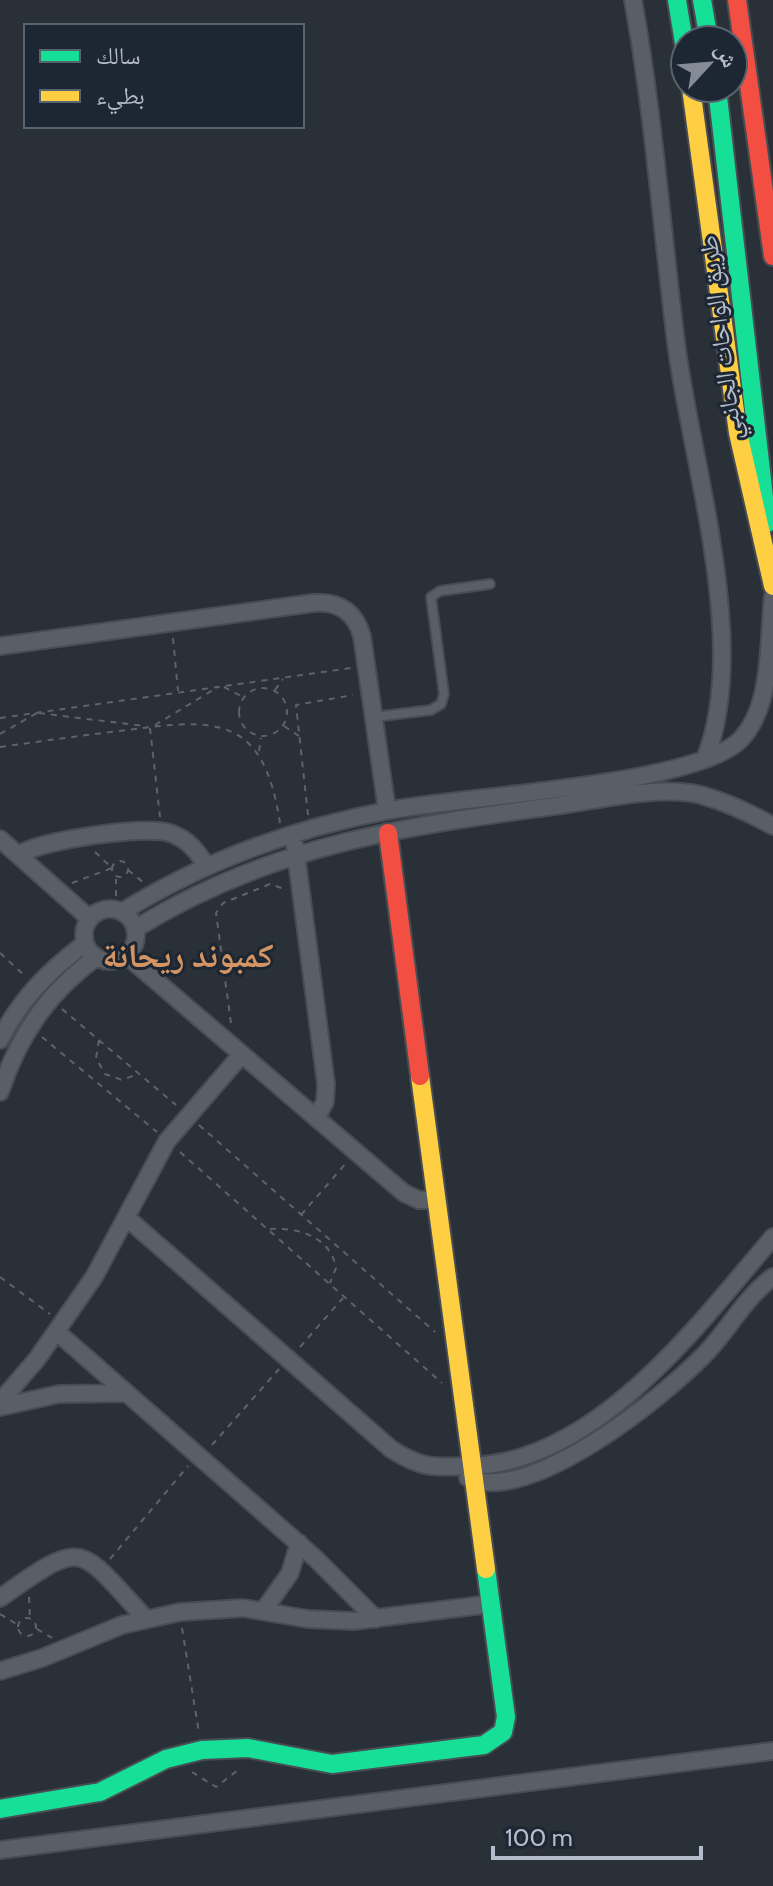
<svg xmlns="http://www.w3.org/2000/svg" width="773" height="1886" font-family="Cabin,'Noto Naskh Arabic',sans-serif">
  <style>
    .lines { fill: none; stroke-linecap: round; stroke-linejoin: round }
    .lane-casing { stroke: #484c53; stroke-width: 12 }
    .street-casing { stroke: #484c53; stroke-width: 20 }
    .fast-casing { stroke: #484c53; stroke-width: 22 }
    .slow-casing { stroke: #484c53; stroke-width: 22 }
    .jam-casing { stroke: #484c53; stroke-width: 22 }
    .path { stroke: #5d636a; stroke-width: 2; stroke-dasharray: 6 6; stroke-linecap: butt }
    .lane { stroke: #5a5e66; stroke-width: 8 }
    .street { stroke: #5a5e66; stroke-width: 16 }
    .fast { stroke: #16e098; stroke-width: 18 }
    .slow { stroke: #ffcf43; stroke-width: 18 }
    .jam { stroke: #f24e42; stroke-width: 18 }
    .labels { text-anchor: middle; stroke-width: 6; stroke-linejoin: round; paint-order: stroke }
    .street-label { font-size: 26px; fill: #b4bcc9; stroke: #1d2633 }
    .district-label { font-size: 34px; font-weight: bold; fill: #d59563; stroke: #1d2633 }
  </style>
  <rect width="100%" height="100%" fill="#2a3038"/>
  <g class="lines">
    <defs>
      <path id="lane" d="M374,717L431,710L441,704L444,694L431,597L440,591L490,584"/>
      <path id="street" d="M633,0C654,116 662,233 677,350C693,468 750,647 705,759
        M0,646L313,603C339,601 355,612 362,636L387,810
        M0,839L89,918
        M295,846L326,1084L325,1102L316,1118
        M18,855C41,840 145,825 170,833C187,839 197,850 206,866
        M84 935a26 26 0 1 1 52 0a26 26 0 1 1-52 0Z
        M122,912C204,861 291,829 386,811C459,796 694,786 740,740C773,707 768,640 773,596
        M135,929C271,844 407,826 562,805C604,799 659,785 701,795C726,802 750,813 773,826
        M127,956L404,1193L419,1200H437
        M0,1040C20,999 49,971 84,944
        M0,1092C19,1035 47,994 95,958
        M127,1218L391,1449C424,1470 435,1467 471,1466C597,1462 698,1325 773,1237
        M57,1332L315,1558L376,1619
        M0,1402L37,1359L94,1277L167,1141L242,1054
        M0,1407L59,1394L125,1393
        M468,1478C531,1505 663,1397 704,1355C728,1331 745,1297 773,1277
        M0,1598C85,1538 77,1544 145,1618
        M264,1610L290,1573L299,1543
        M0,1671L42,1658L122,1625L180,1612L243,1608L308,1619L353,1621L490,1604
        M0,1850L773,1751"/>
      <path id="fast" d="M677,0L685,49
        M702,0L709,40
        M717,88L767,523
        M0,1809L100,1792L166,1759L202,1750L248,1748L332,1764L484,1745L503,1732L506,1717L486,1569"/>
      <path id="slow" d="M691,88L738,433L773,586
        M420,1076L486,1569"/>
      <path id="jam" d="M737,0L773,256
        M388,833L420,1076"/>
    </defs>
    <use href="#lane" class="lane-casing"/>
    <use href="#street" class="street-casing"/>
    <use href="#fast" class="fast-casing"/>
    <use href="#slow" class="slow-casing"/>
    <use href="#jam" class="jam-casing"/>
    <path class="path" d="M173,638L178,691
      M224,687L243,697
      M239 712a24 24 0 1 1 48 0a24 24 0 1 1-48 0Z
      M275,690L283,679
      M39,713L144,726
      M0,718L351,668
      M155,725L218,687
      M284,726L299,736
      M150,728L160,817
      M0,734L37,713
      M0,747C43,741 85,735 128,730C220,717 264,718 280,823
      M259,751L261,738
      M308,815L296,705L353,695
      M95,852L111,867
      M112 869a8 8 0 1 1 16 0a8 8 0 1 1-16 0Z
      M128,870L144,883
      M72,883L112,868
      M116,896V879
      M0,953L26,977
      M62,1009L176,1105
      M231,1023L216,913L223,903L270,884L284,889
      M42,1037L157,1132
      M99,1040L96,1058L105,1074L122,1080L138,1074
      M199,1125L435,1332
      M180,1152L442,1383
      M301,1215L347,1162
      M270,1229C298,1227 331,1237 336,1268L330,1283
      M0,1277L50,1314
      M300,1347L343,1298
      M212,1445L279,1369
      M110,1559L188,1466
      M29,1597L30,1618
      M0,1614L18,1625
      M18 1627a9 9 0 1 1 18 0a9 9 0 1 1-18 0Z
      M182,1628L199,1733
      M37,1629L52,1638
      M192,1772L216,1787L238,1770"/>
    <use href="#lane" class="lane"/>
    <use href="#street" class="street"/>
    <use href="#fast" class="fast"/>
    <use href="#slow" class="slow"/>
    <use href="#jam" class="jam"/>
  </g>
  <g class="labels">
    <g class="street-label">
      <text transform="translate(720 338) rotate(-97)" y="9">طريق الواحات الجانبي</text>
    </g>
    <g class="district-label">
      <text x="188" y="967">كمبوند ريحانة</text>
    </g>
  </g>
  <rect x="24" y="24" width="280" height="104" fill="#1d2633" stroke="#59626f" stroke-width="2"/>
  <rect x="40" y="50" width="40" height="12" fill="#16e098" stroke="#59626f" stroke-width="2"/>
  <text x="96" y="64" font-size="24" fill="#b4bcc9">سالك</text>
  <rect x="40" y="90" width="40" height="12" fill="#ffcf43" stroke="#59626f" stroke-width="2"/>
  <text x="96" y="104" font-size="24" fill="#b4bcc9">بطيء</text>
  <g transform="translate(709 64) rotate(64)"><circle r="38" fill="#1d2633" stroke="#59626f" stroke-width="2"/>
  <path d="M0-6L14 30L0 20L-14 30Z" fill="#848b96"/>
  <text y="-12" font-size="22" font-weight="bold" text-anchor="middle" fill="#b4bcc9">ش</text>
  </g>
  <path d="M493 1846v12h208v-12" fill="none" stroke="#b4bcc9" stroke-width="4"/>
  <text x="505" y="1846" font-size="24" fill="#b4bcc9" stroke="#1d2633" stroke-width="6" paint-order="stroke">100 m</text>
</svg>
